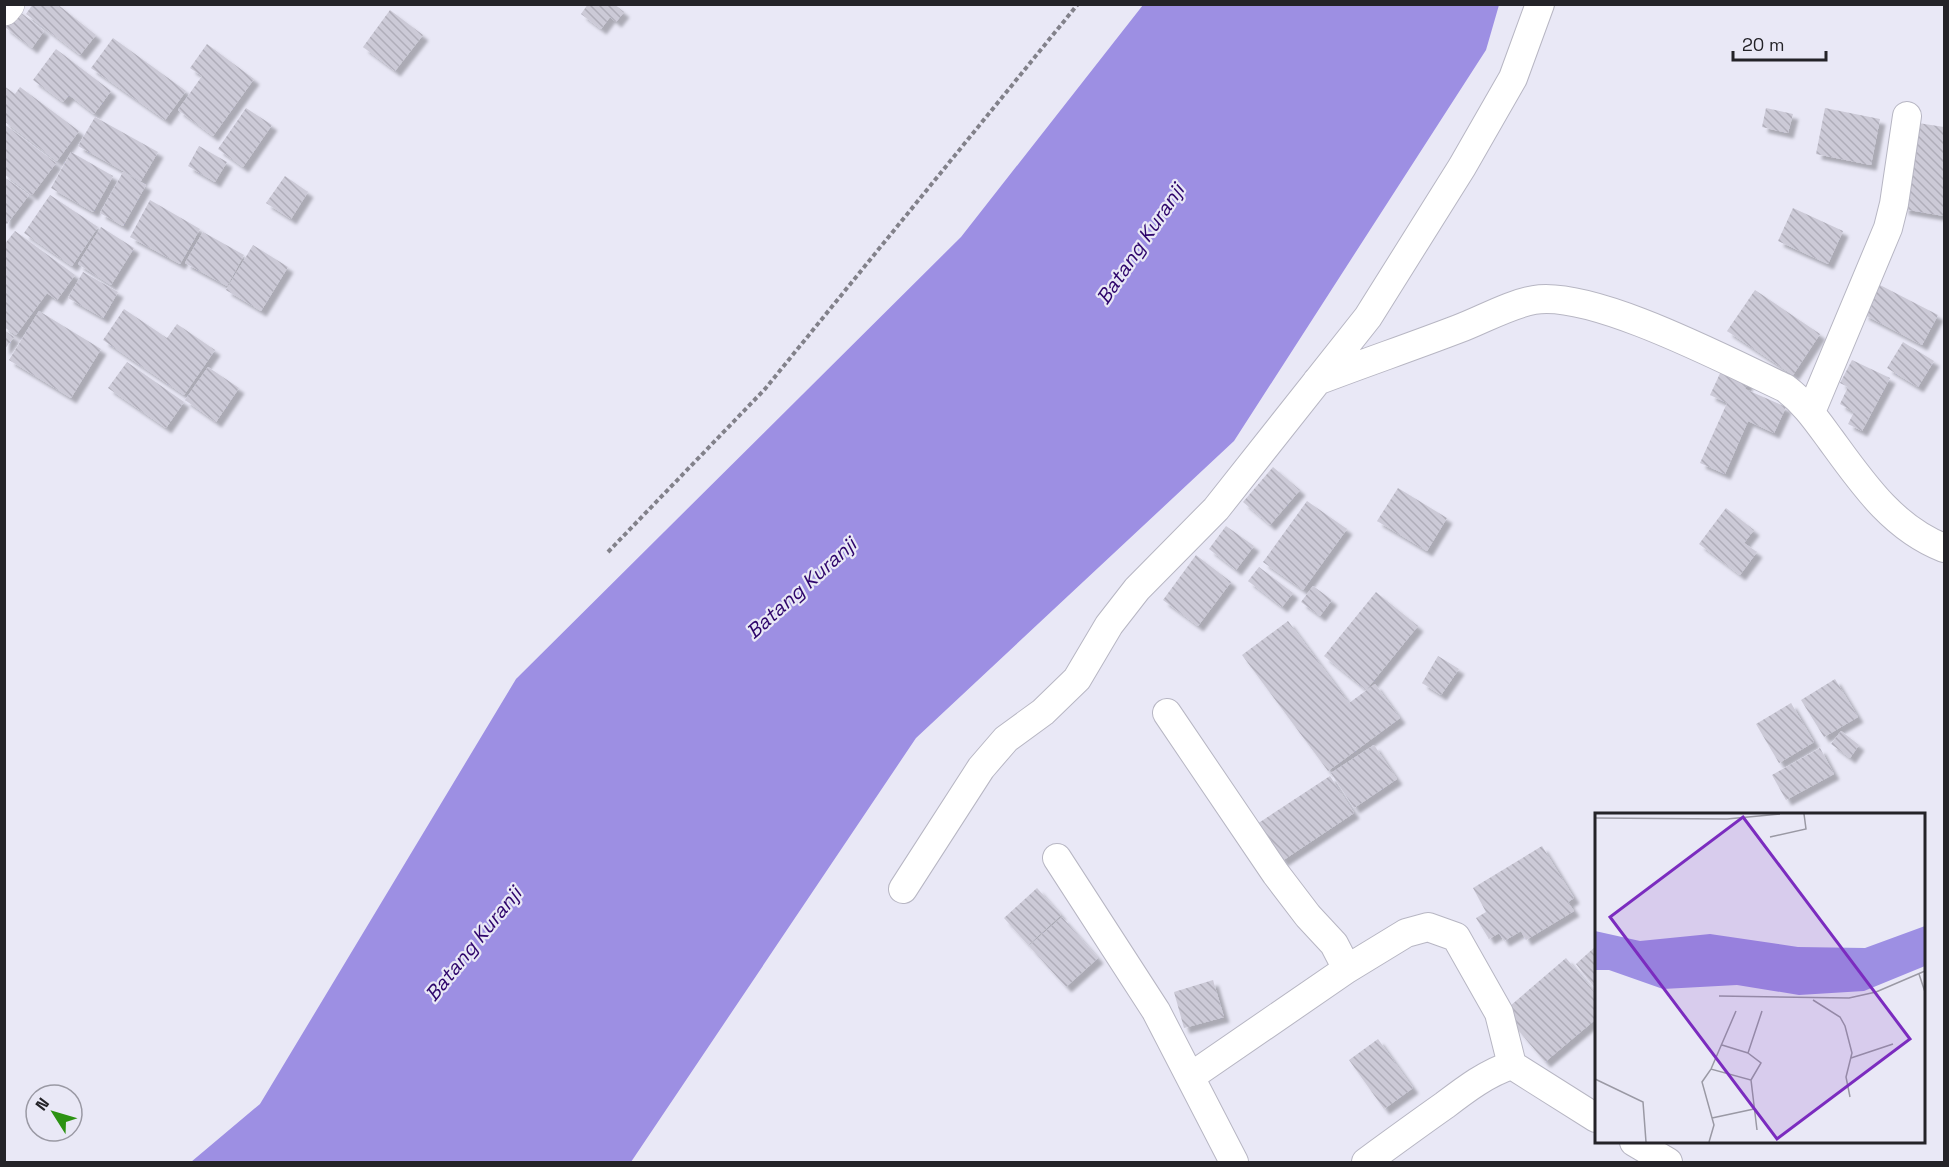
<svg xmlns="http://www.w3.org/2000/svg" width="1949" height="1167" font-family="'Space Grotesk',sans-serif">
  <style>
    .water { fill: #9d8fe3 }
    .building { fill: url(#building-back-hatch); filter: url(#shadow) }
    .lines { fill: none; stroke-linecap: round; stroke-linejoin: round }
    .minor-casing { stroke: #b7b6c3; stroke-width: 30 }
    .tertiary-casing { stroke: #b7b6c3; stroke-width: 34 }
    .path { stroke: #82818a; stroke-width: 4; stroke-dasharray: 4.5 3; stroke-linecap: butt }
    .minor { stroke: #fff; stroke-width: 28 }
    .tertiary { stroke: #fff; stroke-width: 33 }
    .labels { text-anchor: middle; stroke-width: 4.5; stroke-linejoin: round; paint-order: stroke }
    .water-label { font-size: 20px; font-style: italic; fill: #2e056b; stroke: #e9e8f6 }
    .inset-road { fill: none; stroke: #9a99a4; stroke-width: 1.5 }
    .view { fill: #7b2cbf; fill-opacity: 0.15; stroke: #7b2cbf; stroke-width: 3 }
    .inset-edge { fill: none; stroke: #242328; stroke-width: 3 }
  </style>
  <defs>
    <pattern id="building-back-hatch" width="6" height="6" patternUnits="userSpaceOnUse" patternTransform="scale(1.5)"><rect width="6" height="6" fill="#cccad7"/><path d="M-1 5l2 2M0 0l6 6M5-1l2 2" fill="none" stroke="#afadb9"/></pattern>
    <filter id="shadow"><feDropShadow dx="5.5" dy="5.5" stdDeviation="1.5" flood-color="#0004"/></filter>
  </defs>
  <rect width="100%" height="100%" fill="#e9e8f6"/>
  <path class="water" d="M1143,5H1499L1486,50L1234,441L916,738L631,1162H191L260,1104L516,679L961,237Z"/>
  <path class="building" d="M33,4H57L96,35L80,55L26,14Z
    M588,4H614L624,12L616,22L610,17L601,29L581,14Z
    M15,8L44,31L32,48L5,27V21Z
    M390,10L423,35L395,71L363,47Z
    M113,38L186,91L165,120L91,68Z
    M207,44L254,79L213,136L178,110L202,76L190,68Z
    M56,49L111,91L94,114L69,95L63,102L33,80Z
    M4,86L15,94L20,87L79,131L57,161L4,121Z
    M246,108L272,125L243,167L218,149Z
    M1766,108L1793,114L1788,133L1762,127Z
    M1825,108L1880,119L1871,165L1816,154Z
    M95,117L158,152L141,181L78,146Z
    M1918,123L1944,127V216L1903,209Z
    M4,124L56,163L32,195L4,174Z
    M199,146L227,162L215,182L188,166Z
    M71,152L113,176L93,212L51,188Z
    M123,172L146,185L123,226L100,213Z
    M285,176L308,192L291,219L266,203Z
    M4,177L29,195L7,224L4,222Z
    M50,195L98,227L72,266L24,233Z
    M150,200L200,229L180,264L130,237Z
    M1793,208L1843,231L1828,264L1778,241Z
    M101,227L134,248L111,285L78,264Z
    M15,231L75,275L57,300L47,293L16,335L4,327V245Z
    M203,232L244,255L227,286L185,263Z
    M253,245L288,267L261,311L226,290Z
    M83,272L118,292L103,318L68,298Z
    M1878,284L1938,315L1922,345L1863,314Z
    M1755,290L1820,334L1793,375L1727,331Z
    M124,309L167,338L177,324L215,350L184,395L103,340Z
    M39,311L101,349L71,398L9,360Z
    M4,330L14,337L4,350Z
    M1903,342L1934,361L1918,387L1887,368Z
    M1852,360L1890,378L1862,431L1848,424L1854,412L1840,404L1848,387L1840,383Z
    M127,362L184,402L166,428L108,388Z
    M208,367L239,388L216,422L185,400Z
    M1723,367L1749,379L1745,389L1786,407L1774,433L1748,421L1725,474L1700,463L1727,403L1710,395Z
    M1273,467L1300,490L1270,525L1243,502Z
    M1398,488L1447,518L1427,551L1377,521Z
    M1307,501L1347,529L1303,590L1263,562Z
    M1726,508L1754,530L1744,543L1757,552L1740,575L1699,544Z
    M1226,526L1254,546L1236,570L1209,549Z
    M1196,555L1231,582L1198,626L1163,600Z
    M1259,567L1293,593L1282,607L1248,581Z
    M1313,586L1332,600L1320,616L1301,602Z
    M1376,592L1418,626L1366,690L1324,656Z
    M1288,621L1349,703L1375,684L1400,718L1328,771L1242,655Z
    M1438,656L1459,669L1441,695L1422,683Z
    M1835,679L1858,717L1824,737L1801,700Z
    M1791,703L1814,742L1779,763L1756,724Z
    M1841,731L1859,745L1850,758L1831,744Z
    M1374,745L1397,779L1354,808L1331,773Z
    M1820,748L1834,774L1786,800L1772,775Z
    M1330,776L1354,813L1282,861L1257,824Z
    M1542,846L1574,898L1568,902L1574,911L1526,940L1521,931L1504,941L1499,933L1489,939L1476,918L1486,912L1473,888Z
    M1037,888L1061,915L1028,945L1004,918Z
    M1062,917L1098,958L1066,987L1029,946Z
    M1596,946V989L1576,964Z
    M1566,958L1596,994V1019L1545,1062L1503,1012Z
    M1213,980L1224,1017L1184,1028L1174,992Z
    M1378,1039L1413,1088L1384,1109L1349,1060Z"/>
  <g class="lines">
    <defs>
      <path id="minor" d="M1317,381C1364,363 1411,347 1458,329C1482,320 1510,304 1534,300C1593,290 1729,362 1785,388C1805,403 1817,421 1831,440C1863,484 1893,528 1944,548
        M1811,412L1888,228L1894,204L1907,116
        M1167,713L1276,874L1308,916L1334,944L1347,969L1406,933L1428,927L1456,937L1499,1013L1512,1065
        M1057,858L1156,1011L1234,1162
        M903,889L981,768L1006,739L1043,712L1077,679L1109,625L1137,589L1216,509L1368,317L1462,167L1513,78L1540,4
        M1190,1077L1347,969
        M1634,1142L1668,1162
        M1366,1162C1392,1143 1418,1124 1445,1105C1466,1089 1487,1073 1512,1065L1596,1118"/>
      <path id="tertiary" d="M4,9L8,4"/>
    </defs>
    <use href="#minor" class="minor-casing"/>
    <use href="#tertiary" class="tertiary-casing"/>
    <path class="path" d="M608,552L765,389L1078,4"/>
    <use href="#minor" class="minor"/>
    <use href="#tertiary" class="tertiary"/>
  </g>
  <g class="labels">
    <g class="water-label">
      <text transform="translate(1140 244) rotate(-56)" y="7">Batang Kuranji</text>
      <text transform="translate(801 588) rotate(-42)" y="7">Batang Kuranji</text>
      <text transform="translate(473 944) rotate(-51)" y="7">Batang Kuranji</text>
    </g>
  </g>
  <g transform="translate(1595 813)">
    <rect width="330" height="330" fill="#e9e8f6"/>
    <path d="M330,113V153L269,178L204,182L142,172L68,176L14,157H0V118L45,128L115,121L203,134L270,135Z" fill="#9d8fe3"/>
    <path class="inset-road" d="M0,5L132,6L185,1M175,24L211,16L209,1M324,161L330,179M124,183L254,185L281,179L330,158M218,187L245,204L250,213L257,240L251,264L255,284M127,232L153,240M256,245L298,231M116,256L141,198M0,266L48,289L51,329M156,267L166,250L153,240L167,198M117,305L159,296M114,329L119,312L107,269L116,256L156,267L162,317"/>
    <path class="view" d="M148,4L315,226L182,326L15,104Z"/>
    <rect width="330" height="330" class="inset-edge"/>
  </g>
  <rect width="1949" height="1167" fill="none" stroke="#242328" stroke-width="12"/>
  <g transform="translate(54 1113) rotate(307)"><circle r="28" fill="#e9e8f6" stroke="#9a99a4" stroke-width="1.5"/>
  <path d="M0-4.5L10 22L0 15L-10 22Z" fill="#2c9213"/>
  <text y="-9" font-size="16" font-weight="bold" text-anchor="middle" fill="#242328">N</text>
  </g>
  <path d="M1733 51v9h93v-9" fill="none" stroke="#242328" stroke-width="3"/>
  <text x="1742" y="51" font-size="18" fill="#242328" stroke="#e9e8f6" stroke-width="4.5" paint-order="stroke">20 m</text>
</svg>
